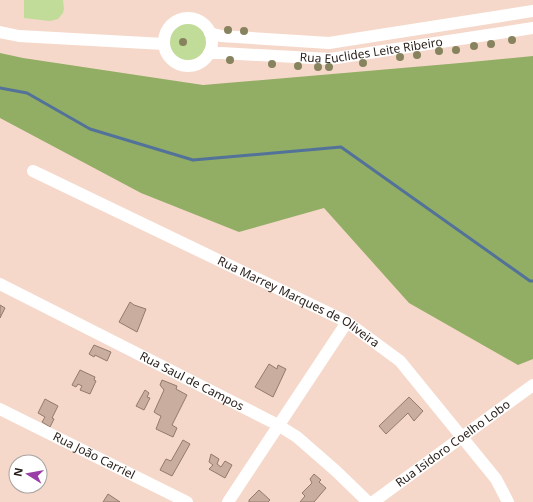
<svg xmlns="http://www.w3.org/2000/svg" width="533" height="502" font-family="'Noto Sans',sans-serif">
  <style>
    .green { fill: #c1db99 }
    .forest { fill: #92ad64 }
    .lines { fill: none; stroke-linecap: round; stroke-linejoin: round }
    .stream { stroke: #53729a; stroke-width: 3 }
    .building { fill: #c9ae9f; stroke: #937a6b }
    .street { stroke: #fff; stroke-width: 12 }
    .tree { fill: #87835e }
    .labels { text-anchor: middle; stroke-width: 3; stroke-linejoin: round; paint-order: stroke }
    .street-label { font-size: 12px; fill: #271d18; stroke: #fff }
  </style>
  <rect width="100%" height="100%" fill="#f5d8ca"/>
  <path class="green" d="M24,0H63L64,9L63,13L58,19L50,21L24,18Z
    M168 42a20 20 0 1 1 40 0a20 20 0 1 1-40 0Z"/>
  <path class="forest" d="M0,53L23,58L203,85L460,63L533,56V359L518,365L409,303L324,208L239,232L141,193L0,118Z"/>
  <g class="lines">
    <path class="stream" d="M0,88L27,93L90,129L193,160L341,147L530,281H533"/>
  </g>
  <path class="building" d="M130,302L134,305L146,309L137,332L119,322Z
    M0,305L5,308L0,318Z
    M94,345L111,352L107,361L95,355L94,357L89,354Z
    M269,364L277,369L278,365L286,369L273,397L255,387Z
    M80,370L95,377L94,380L96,381L90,394L80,390L82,386L78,384L76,387L72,385Z
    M162,380L177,386L176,389L187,395L172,425L177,428L173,437L156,429L161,416L157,414L154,412L164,390L160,385Z
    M145,390L149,393L147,397L150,398L144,410L136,406Z
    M409,397L423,411L414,421L408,413L386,434L379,426Z
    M45,399L58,406L52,418L54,419L50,427L42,422L45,417L38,413Z
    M183,440L190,444L172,476L160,470L166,459L171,461Z
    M211,454L219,459L217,464L221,467L225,461L232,465L225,478L209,469L213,465L209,462Z
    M314,474L321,480L319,482L326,488L314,502H300L305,496L302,493L312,483L310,479Z
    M259,490L270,500L268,502H249V500Z
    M108,494L120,502H103Z"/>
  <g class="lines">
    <g class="street">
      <circle cx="188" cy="42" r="24"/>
      <path d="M0,32L19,36L164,44"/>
      <path d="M210,33L221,36L329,43L533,11"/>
      <path id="s1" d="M209,53H221L330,59L533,28"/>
      <path id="s2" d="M33,171L341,319L347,322L400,361L496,479L508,502"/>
      <path id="s3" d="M0,284L278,425L297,437L336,471L368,502"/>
      <path id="s4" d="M0,409L187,502"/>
      <path d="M228,502L347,322"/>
      <path id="s5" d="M373,502L533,385"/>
    </g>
  </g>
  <g class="tree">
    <circle cx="228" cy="30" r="4"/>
    <circle cx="244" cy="31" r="4"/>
    <circle cx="512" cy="40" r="4"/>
    <circle cx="183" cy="42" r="4"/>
    <circle cx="491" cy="44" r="4"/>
    <circle cx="474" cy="46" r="4"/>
    <circle cx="456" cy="50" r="4"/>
    <circle cx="439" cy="51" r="4"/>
    <circle cx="417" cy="55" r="4"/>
    <circle cx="400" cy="57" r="4"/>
    <circle cx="230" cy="60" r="4"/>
    <circle cx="363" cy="63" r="4"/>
    <circle cx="272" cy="64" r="4"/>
    <circle cx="298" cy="66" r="4"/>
    <circle cx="318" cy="67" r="4"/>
    <circle cx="329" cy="67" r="4"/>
  </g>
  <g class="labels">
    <g class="street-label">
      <text dy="4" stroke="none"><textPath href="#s1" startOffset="163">Rua Euclides Leite Ribeiro</textPath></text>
      <text dy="4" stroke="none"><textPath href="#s2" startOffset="296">Rua Marrey Marques de Oliveira</textPath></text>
      <text dy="4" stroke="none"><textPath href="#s3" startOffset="215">Rua Saul de Campos</textPath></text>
      <text dy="4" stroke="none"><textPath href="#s5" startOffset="99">Rua Isidoro Coelho Lobo</textPath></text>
      <text dy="4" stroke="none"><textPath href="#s4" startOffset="105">Rua João Carriel</textPath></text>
    </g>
  </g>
  <g transform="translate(28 474) rotate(281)"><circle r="19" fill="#ffffff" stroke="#a9a5a3"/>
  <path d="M0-3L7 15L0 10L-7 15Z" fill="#9a3da6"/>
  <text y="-6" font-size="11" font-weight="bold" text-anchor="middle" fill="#271d18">N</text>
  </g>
</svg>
